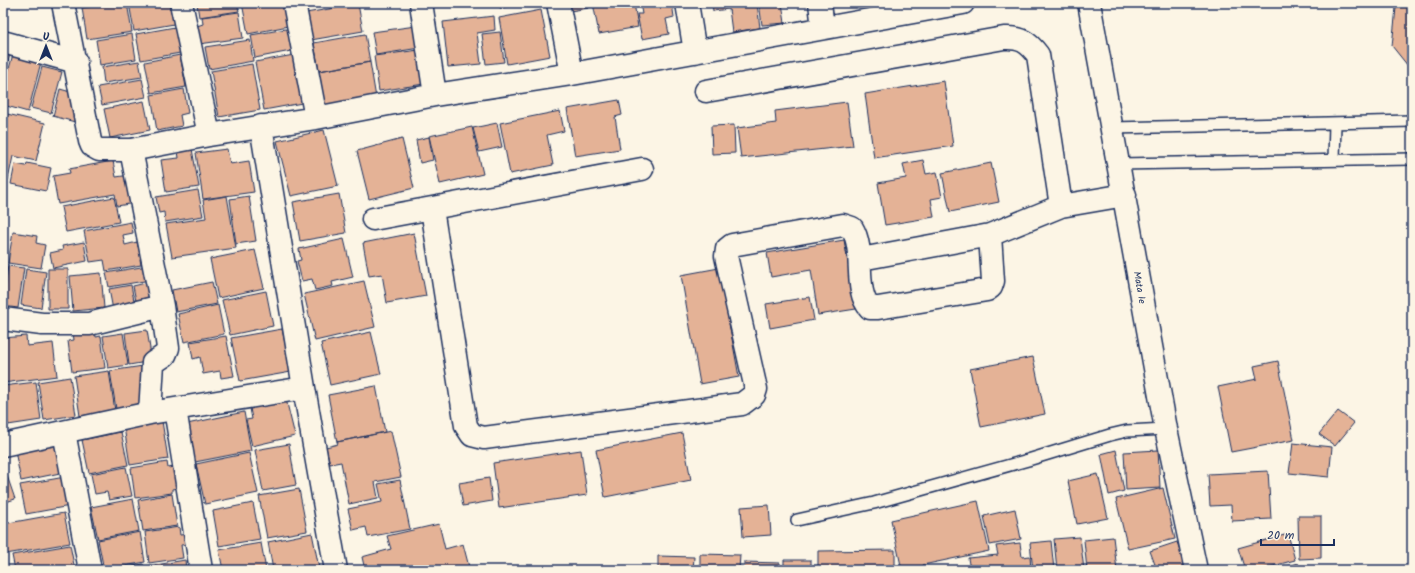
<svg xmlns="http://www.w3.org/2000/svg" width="1415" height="573" font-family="Kalam,sans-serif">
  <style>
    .building { fill: #e4b296; stroke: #1b2f5e }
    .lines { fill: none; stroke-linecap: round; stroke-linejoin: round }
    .service-casing { stroke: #1b2f5e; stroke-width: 14 }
    .minor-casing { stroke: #1b2f5e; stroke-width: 25 }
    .tertiary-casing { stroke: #1b2f5e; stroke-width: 25 }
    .service { stroke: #fcf5e5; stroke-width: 11 }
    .minor { stroke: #fcf5e5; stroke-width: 22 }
    .tertiary { stroke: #fcf5e5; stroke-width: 22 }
    .labels { text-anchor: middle; stroke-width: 3.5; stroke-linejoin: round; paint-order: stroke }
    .street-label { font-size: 10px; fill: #1b2f5e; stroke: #fcf5e5 }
  </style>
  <rect width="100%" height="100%" fill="#fcf5e5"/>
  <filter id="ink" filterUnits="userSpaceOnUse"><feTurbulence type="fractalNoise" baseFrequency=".025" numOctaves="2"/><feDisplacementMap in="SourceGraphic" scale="8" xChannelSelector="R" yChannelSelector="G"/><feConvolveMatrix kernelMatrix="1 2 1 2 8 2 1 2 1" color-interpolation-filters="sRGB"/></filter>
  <g filter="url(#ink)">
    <path class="building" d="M113,3H127L132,32L87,39L82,8Z
      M129,3H171L174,24L134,31Z
      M237,3L239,11L199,17L197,4Z
      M242,3H284L288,26L248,34Z
      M499,3H524L500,8Z
      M569,3H589V8L570,11Z
      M593,3H634L638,27L599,34Z
      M640,3H672L674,17L666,19L669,34L642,39L637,14H642Z
      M712,3H757L760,28L732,32L729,9L713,11Z
      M759,3H782L785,23L762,25Z
      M1405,3H1412V71L1392,46L1396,8Z
      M358,4L363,31L311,40L306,13Z
      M541,10L550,56L507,64L499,18Z
      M239,12L243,38L199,44L197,26L203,24L202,17Z
      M494,16L495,30L477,33L481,64L448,67L443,22Z
      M416,26L419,48L376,55L372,32Z
      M175,27L180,53L141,60L136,34Z
      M292,28L296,50L255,58L251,35Z
      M500,32L504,62L486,64L482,34Z
      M132,34L136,59L100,65L96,40Z
      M365,34L370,62L319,71L314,43Z
      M250,40L253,61L209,69L205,47Z
      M3,48L11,50L3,82Z
      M419,50L424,84L379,91L374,56Z
      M13,54L41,62L28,112L3,105V91Z
      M180,55L186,87L151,93L145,62Z
      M294,55L302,103L264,110L255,62Z
      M139,61L142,77L104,83L102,67Z
      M370,62L376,98L325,107L319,71Z
      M252,64L260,110L219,117L211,71Z
      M42,67L62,72L51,113L31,108Z
      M142,79L146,97L102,105L98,87Z
      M944,81L953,146L874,158L865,94Z
      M60,89L74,93L75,122L53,116Z
      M184,89L188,113L180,115L182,126L157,131L151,95Z
      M619,100L622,115L615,117L620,149L575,156L567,109Z
      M144,101L150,130L110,138L104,109Z
      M847,102L853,146L741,158L737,128L776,123L775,111Z
      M560,111L564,131L547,135L553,165L510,174L500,123Z
      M3,113L45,123L36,161L13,156L8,180L3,179Z
      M497,123L502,147L479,152L473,128Z
      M734,125L735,153L712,154L711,126Z
      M472,127L483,174L440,184L429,136Z
      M324,130L338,186L291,196L277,141Z
      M429,137L433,160L420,163L416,140Z
      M402,139L414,188L369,199L357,151Z
      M192,149L199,187L166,192L161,160L179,158L178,151Z
      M227,149L230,164L249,161L254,192L203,199L196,153Z
      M923,160L926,174L937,172L942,197L931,199L934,217L885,225L878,183L906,178L903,164Z
      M113,161L116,177L130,175L135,203L117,206L115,194L58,204L53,176L70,173L69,169Z
      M27,163L51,168L46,191L11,184L15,164L26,166Z
      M991,163L999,202L950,212L942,173Z
      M198,190L203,216L165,222L164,212L159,213L156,197Z
      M339,194L346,233L300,241L293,202Z
      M227,196L236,248L172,257L166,224L206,218L203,200Z
      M249,196L256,241L236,244L230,199Z
      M114,197L119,222L66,232L61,207Z
      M131,222L133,233L123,235L125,245L137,242L138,247H143L145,258L140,259L141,265L106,271L104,260L90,262L84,231Z
      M13,232L37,236L36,243L45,245L41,268L8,263Z
      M414,233L426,296L387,303L382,274L369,276L363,243Z
      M344,239L353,277L332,282L333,286L315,290L312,279L302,281L297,261L301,260L299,249Z
      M844,240L856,309L818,315L811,270L771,277L767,253Z
      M84,242L87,261L53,268L50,253L63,250L62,246Z
      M255,250L264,288L218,298L210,259Z
      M3,263L7,264L3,290Z
      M8,266L24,268L18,308L3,306Z
      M147,266L150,280L109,287L106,273Z
      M719,268L739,377L700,384L681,275Z
      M26,269L46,272L41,308L21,305Z
      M48,269H68V309H48Z
      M101,273L104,308L73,311L70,276Z
      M364,281L375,327L315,341L304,294Z
      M150,282L154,303L137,306L133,286Z
      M212,282L217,304L176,312L172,290Z
      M131,285L135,306L113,310L109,289Z
      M266,291L273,326L230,335L222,300Z
      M810,297L814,320L770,328L766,304Z
      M218,305L224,334L184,342L178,314Z
      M282,329L291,372L240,381L231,338Z
      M95,330L96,337L101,336L105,368L72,372L68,341L74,340L73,332Z
      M147,330L152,361L129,365L125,333Z
      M371,332L381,374L330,385L321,343Z
      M123,333L128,365L108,368L103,336Z
      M26,336L27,346L53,343L57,376L3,383V338Z
      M226,336L234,376L221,378L220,371L203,374L200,357L193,359L190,342Z
      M1033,357L1045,414L981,427L970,369Z
      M1278,361L1294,440L1231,452L1218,387L1257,379L1254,366Z
      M143,366L149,404L116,409L110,371Z
      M109,371L115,411L80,416L74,376Z
      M70,377L76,415L44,420L38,382Z
      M36,382L41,420L8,425L3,386Z
      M376,386L385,432L337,442L328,395Z
      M285,395L295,436L252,446L246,420L252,419L249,403Z
      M3,408L7,428L3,429Z
      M1338,411L1354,423L1335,446L1319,434Z
      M244,412L251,451L195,462L187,424Z
      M162,421L168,459L130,465L124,427Z
      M391,431L401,477L375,482L378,498L349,504L341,462L330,464L326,447L338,444L337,442Z
      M121,432L128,465L89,473L82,440Z
      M682,433L691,480L605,497L596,450Z
      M59,438L65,472L21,481L14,446Z
      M1293,443L1332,447L1329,477L1289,473Z
      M289,444L296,485L263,491L255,450Z
      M581,450L587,495L499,508L493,463Z
      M1116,450L1124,491L1109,495L1101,454Z
      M1158,450L1160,488L1126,490L1124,452Z
      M249,453L258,493L205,504L196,464Z
      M167,462L168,468L174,467L177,488L172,489V493L135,498L131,468Z
      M3,464L15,499L3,503Z
      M126,467L132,496L109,500L107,492L95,494L91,474Z
      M1268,471L1271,519L1232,521L1231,505L1210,506L1208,474Z
      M1098,474L1108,518L1077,524L1068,481Z
      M65,477L70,506L26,514L20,485Z
      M489,478L492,501L463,506L459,483Z
      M400,480L410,529L368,537L366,527L353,530L348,509L382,502L378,484Z
      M1163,488L1175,539L1128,549L1116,499Z
      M299,489L307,531L267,538L259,496Z
      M172,494L177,526L143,531L138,500Z
      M133,499L139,531L98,539L91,507Z
      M978,501L989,551L923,565L924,570H902L891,520Z
      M253,503L260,539L219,546L213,511Z
      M769,505L771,535L743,537L741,507Z
      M1015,509L1021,539L990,545L984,516Z
      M64,513L70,543L6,554L3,524Z
      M1298,516H1321V558L1299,559Z
      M439,524L445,549L463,544L469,567L457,570H365L362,557L391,549L387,536Z
      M179,527L180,535L189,534L190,544L181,545L183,558L149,563L145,532Z
      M140,532L145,562L104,570L98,540Z
      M312,533L319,568L308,570H273L268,542Z
      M1288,534L1295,560L1258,570H1245L1238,548Z
      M1080,537L1084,570H1057L1054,539Z
      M1113,537L1117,570H1087L1084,540Z
      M1051,541L1054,570H1033L1030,543Z
      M1177,542L1187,570H1157L1150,551Z
      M261,543L266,570H223L219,550Z
      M1020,543L1022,557L1030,556L1031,570H970L968,558L998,555L996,546Z
      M70,545L75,570H15L12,555Z
      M895,550V570H818V551Z
      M700,554L740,555L739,570H700Z
      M658,556L694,557L693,570H658Z
      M185,560L186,570H151L150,566Z
      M784,560H811V570H784Z
      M744,562L780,563V570H744Z
      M1298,563L1300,570H1277Z
      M143,564L144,570H113Z"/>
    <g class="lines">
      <defs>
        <path id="service" d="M1112,128L1412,121
          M1334,160L1335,123
          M1119,164L1412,159
          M797,520L874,503L1028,460L1110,435L1127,431L1166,429"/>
        <path id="minor" d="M63,3L90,141L92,146L99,150H131L209,135L316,118L435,95L572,74L963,3
          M181,3L209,135
          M294,3L316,118
          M421,3L435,95
          M558,3L572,74
          M687,3L695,52
          M820,3L823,28
          M3,42L76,62
          M706,91L1004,38C1021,37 1028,42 1038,55L1061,206
          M261,126L304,388L336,570
          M131,150L162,306L168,348L165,355L153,363L150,413
          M432,209L466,426L472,435L484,438L742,404L754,395L756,389L726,256L727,249L732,245L843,225L852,228C866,251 853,290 870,308H878L987,290L991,287L993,281L990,235
          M373,219L642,169
          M861,259L990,235L1061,206L1125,195
          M3,319L42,324H89L162,306
          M175,409L201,570
          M64,432L90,570
          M3,445L150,413L304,388"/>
        <g id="tertiary">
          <path id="s1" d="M1089,3L1166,429L1196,570"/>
        </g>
      </defs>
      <use href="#service" class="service-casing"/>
      <use href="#minor" class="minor-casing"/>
      <use href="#tertiary" class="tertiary-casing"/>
      <use href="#service" class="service"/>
      <use href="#minor" class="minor"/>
      <use href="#tertiary" class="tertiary"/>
    </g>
  </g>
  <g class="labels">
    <g class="street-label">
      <text dy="4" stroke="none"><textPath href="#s1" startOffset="289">Mata Ie</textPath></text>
    </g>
  </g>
  <rect width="1415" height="573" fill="none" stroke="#fcf5e5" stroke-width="16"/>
  <rect x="8" y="8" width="1399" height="557" fill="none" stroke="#1b2f5e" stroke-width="1.5" filter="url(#ink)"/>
  <g transform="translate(46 46)" stroke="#fcf5e5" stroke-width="3" paint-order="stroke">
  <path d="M0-3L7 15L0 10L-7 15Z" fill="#1b2f5e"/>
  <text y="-6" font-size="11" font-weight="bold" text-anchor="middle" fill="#1b2f5e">U</text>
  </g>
  <path d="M1261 539v6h73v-6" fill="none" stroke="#1b2f5e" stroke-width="2"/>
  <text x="1267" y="539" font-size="12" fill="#1b2f5e" stroke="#fcf5e5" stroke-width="3" paint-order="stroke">20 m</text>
</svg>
